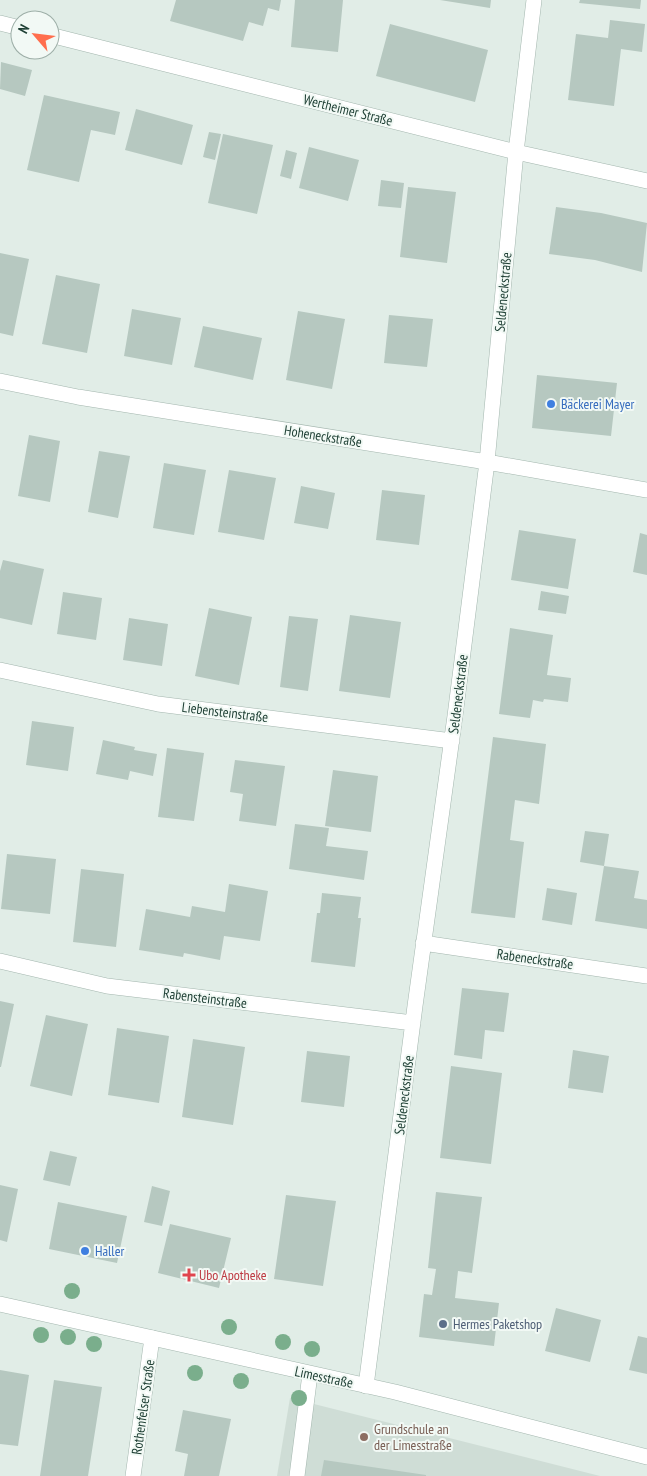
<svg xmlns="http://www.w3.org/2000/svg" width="647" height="1476" font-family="'PT Sans Narrow',sans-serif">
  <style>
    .built { fill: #cfddd6 }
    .building { fill: #b6c8c0 }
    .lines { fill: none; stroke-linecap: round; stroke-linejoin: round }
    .service-casing { stroke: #a3b6ae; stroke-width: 16 }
    .minor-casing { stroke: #a3b6ae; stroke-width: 16 }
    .tertiary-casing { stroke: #a3b6ae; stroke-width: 16 }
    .service { stroke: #fff; stroke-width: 15 }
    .minor { stroke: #fff; stroke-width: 15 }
    .tertiary { stroke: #fff; stroke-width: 15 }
    .tree { fill: #7aae8c }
    .shop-dot { fill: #3f7fe0; stroke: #f2f9f5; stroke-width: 2 }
    .health-dot { fill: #e0444e; stroke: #f2f9f5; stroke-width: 2 }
    .service-dot { fill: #5c6f8a; stroke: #f2f9f5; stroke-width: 2 }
    .education-dot { fill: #8d6e63; stroke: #f2f9f5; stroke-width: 2 }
    .labels { text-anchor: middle; stroke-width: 4; stroke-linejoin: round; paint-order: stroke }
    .street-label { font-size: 14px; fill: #1f4035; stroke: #f2f9f5 }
    .shop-label { font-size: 14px; fill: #366cbe; stroke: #f2f9f5; text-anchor: start }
    .health-label { font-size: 14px; fill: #be3a42; stroke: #f2f9f5; text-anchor: start }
    .service-label { font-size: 14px; fill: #4e5e75; stroke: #f2f9f5; text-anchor: start }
    .education-label { font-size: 14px; fill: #785e54; stroke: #f2f9f5; text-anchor: start }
  </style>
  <rect width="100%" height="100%" fill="#e1ede7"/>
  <path class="built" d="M290,1398L600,1476H277Z"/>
  <path class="building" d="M176,0H281L279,11L268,8L263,26L249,22L243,41L170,21Z
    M295,0H343L338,52L291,47Z
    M440,0H491L490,8Z
    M580,0H641L640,9L579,3Z
    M610,20L645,24L642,52L621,49L614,106L568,100L576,34L608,38Z
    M390,24L488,50L475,102L376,76Z
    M1,62L32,70L25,96L0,89Z
    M44,95L120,112L115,135L91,130L79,182L27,170Z
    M136,109L193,125L182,165L125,150Z
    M209,132L221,134L215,160L203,157Z
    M223,134L273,145L257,214L208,203Z
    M309,147L359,160L348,201L299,188Z
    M286,150L297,153L291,179L280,176Z
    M381,180L404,183L401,208L378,206Z
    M408,187L456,192L447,263L400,257Z
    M556,207L601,213L647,223L642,272L595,260L549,254Z
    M0,253L29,259L13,336L0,333Z
    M56,275L100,284L87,353L42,344Z
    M132,309L181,318L172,365L124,356Z
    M298,311L345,319L332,389L286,380Z
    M389,315L433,319L427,367L384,363Z
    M203,326L262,338L253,380L194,367Z
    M537,375L617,383L611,436L532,428Z
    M29,435L60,441L50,502L18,496Z
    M99,451L130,456L118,518L88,512Z
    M164,463L206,470L194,535L153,528Z
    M229,470L276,478L264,540L218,532Z
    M301,486L335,493L328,529L294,523Z
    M382,490L425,495L419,545L376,540Z
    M519,530L576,539L568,589L511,580Z
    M640,533L647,535V575L633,572Z
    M3,560L44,569L32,625L0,618V571Z
    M541,591L569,596L566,614L538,610Z
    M63,592L102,598L96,640L57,634Z
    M209,608L252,617L239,685L195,676Z
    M350,615L401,622L390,698L339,691Z
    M289,616L318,619L308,691L280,687Z
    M129,618L168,624L162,666L123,660Z
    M510,628L553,635L547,675L571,678L568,702L544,699L543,702L533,700L530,718L499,714Z
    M32,721L74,727L68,771L26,765Z
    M493,737L546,744L539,804L515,800L510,840L524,842L515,918L471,913Z
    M103,740L135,747L134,750L157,754L153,776L130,771L128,780L96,774Z
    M167,748L204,753L194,821L158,817Z
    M235,760L285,766L276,826L239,821L243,794L230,792Z
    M333,770L378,776L371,832L325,826Z
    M295,824L329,828L326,846L368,851L364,880L289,869Z
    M585,831L609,834L604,866L580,862Z
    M7,854L56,859L50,914L1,909Z
    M604,866L639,871L634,898L647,900V929L595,921Z
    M81,869L124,874L116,947L73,942Z
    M229,884L268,891L260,941L224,936L220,960L184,953L183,957L139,950L146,909L190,917L192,906L225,912Z
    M547,888L577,893L572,925L542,920Z
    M322,893L361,897L358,918H361L355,967L311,962L317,913H320Z
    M462,988L509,993L504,1032L485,1030L482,1059L454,1055Z
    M0,1001L14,1004L1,1067H0Z
    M46,1015L88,1024L72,1096L30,1086Z
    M117,1028L169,1036L159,1103L108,1095Z
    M193,1039L245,1047L233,1125L182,1117Z
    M573,1050L609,1056L603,1093L568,1088Z
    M307,1051L350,1056L344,1107L301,1102Z
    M451,1066L502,1073L491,1164L440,1158Z
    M50,1151L77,1157L70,1186L43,1180Z
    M0,1185L18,1189L7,1242L0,1240Z
    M152,1186L170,1191L162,1226L144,1222Z
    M436,1192L482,1197L472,1273L458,1271L455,1298L499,1303L494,1346L419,1337L424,1294L432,1295L436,1269L428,1268Z
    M286,1195L336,1201L323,1286L274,1279Z
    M58,1202L127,1216L117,1263L49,1249Z
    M170,1224L231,1238L219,1288L158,1273Z
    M556,1308L601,1320L590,1362L545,1351Z
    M638,1336L647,1338V1374L629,1370Z
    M0,1370L29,1375L18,1446L0,1444Z
    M54,1380L102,1387L88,1476H40Z
    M183,1410L231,1419L219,1476H184L188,1454L175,1451Z
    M324,1460L426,1475V1476H321Z"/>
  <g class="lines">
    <defs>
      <path id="service" d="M297,1476L310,1374"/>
      <path id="minor" d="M0,23L20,28
        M50,35L516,152L647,181
        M0,381L78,397L487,462L647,490
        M0,670L158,704L452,741
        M423,943L647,976
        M0,961L107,986L413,1023
        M366,1386L415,1006L455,716L487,462L516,152L534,0
        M133,1476L152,1338"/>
      <path id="tertiary" d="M0,1304L395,1392L647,1457"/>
    </defs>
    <use href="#service" class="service-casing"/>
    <use href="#minor" class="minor-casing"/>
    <use href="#tertiary" class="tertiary-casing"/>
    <use href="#service" class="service"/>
    <use href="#minor" class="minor"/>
    <use href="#tertiary" class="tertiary"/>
  </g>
  <g class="tree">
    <circle cx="72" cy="1291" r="8"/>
    <circle cx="229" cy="1327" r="8"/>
    <circle cx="41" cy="1335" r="8"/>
    <circle cx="68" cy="1337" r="8"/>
    <circle cx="283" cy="1342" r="8"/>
    <circle cx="94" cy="1344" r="8"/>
    <circle cx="312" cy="1349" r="8"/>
    <circle cx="195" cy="1373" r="8"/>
    <circle cx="241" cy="1381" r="8"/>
    <circle cx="299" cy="1398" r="8"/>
  </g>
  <g class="shop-dot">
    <circle cx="551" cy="404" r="5"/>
    <circle cx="85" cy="1251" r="5"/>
  </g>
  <path class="health-dot" d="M186.5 1267.5h5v5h5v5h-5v5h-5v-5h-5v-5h5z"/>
  <circle class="service-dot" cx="443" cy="1324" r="5"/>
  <circle class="education-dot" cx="364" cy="1437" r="5"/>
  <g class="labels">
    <g class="street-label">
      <text transform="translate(348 110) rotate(14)" y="5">Wertheimer Straße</text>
      <text transform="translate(503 292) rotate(-85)" y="5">Seldeneckstraße</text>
      <text transform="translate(323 436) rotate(9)" y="5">Hoheneckstraße</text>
      <text transform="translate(458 694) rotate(-83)" y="5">Seldeneckstraße</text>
      <text transform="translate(225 712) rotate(7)" y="5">Liebensteinstraße</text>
      <text transform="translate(535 959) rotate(8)" y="5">Rabeneckstraße</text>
      <text transform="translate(205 998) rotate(7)" y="5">Rabensteinstraße</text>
      <text transform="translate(404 1095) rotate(-83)" y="5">Seldeneckstraße</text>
      <text transform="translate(324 1377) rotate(12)" y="5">Limesstraße</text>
      <text transform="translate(143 1407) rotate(-82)" y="5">Rothenfelser Straße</text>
    </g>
    <g class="shop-label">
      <text x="561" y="409">Bäckerei Mayer</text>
      <text x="95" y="1256">Haller</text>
    </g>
    <g class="health-label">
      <text x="199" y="1280">Ubo Apotheke</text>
    </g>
    <g class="service-label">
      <text x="453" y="1329">Hermes Paketshop</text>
    </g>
    <g class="education-label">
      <text x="374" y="1434">Grundschule an<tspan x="374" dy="16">der Limesstraße</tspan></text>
    </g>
  </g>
  <g transform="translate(35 35) rotate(298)"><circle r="24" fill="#f2f9f5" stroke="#9eafa8"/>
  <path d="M0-4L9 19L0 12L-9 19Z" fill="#ff6e4d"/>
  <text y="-8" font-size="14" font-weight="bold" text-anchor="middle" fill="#1f4035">N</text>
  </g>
</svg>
